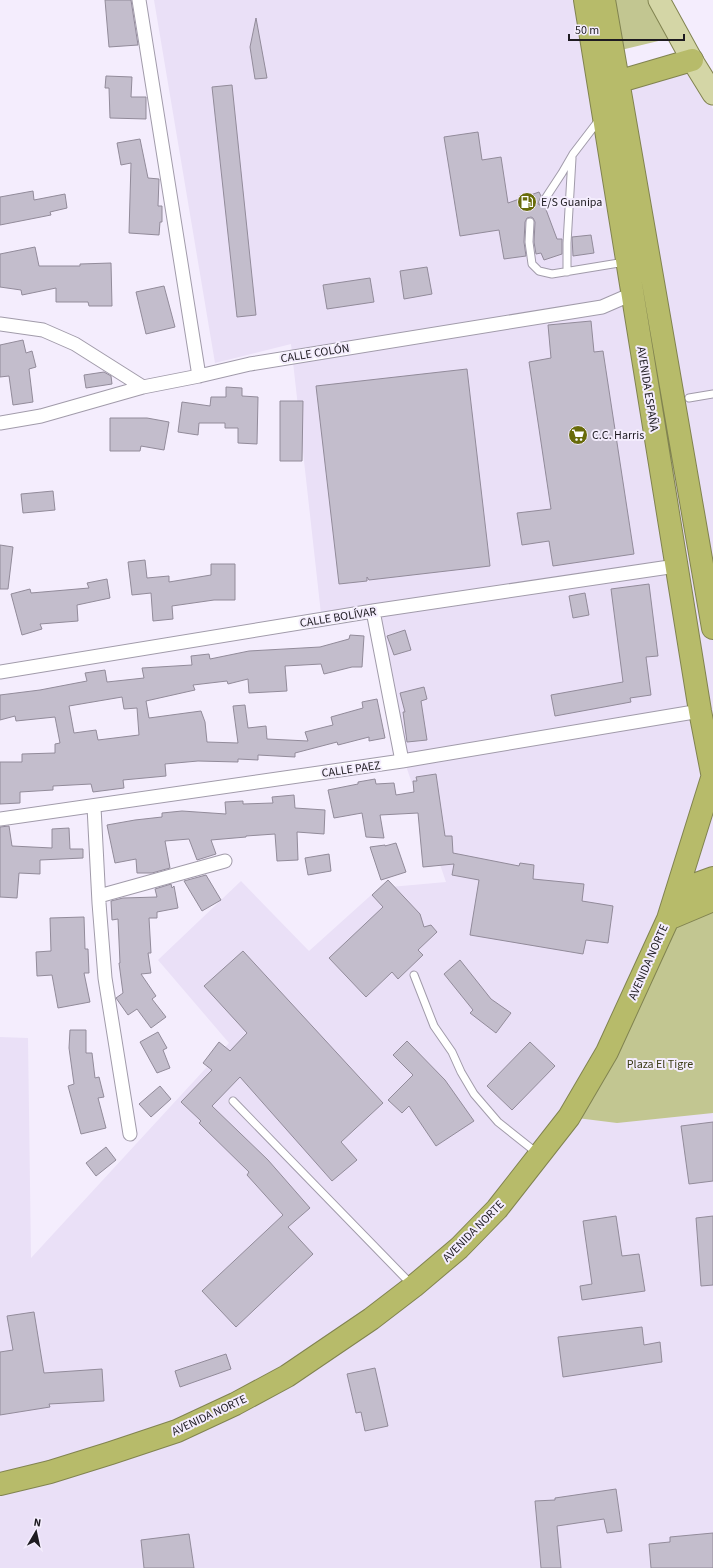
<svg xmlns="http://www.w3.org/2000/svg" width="713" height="1568" font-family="'Source Sans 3',sans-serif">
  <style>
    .built { fill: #eae0f7 }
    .green { fill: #c2c691 }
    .building { fill: #c3bdcc; stroke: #928b9a; fill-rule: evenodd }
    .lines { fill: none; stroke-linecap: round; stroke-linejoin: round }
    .lane-casing { stroke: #a19baa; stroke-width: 9 }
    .street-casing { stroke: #a19baa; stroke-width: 15 }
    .primary-casing { stroke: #818350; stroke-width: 23 }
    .highway-casing { stroke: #818350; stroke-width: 24 }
    .lane { stroke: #fff; stroke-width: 7 }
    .street { stroke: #fff; stroke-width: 13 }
    .primary { stroke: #d4d6a6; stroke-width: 21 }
    .highway { stroke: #b7bb6a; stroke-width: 22 }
    .labels { text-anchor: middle; stroke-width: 4; stroke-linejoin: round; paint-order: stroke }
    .poi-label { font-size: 12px; fill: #1e1b21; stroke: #f4edfd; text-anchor: start }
    .street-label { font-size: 12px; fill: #1e1b21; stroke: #f4edfd }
    .park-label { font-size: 12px; fill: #3c3d17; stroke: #f4edfd }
  </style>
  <rect width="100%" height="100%" fill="#f4edfd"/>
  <path class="built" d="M154,0H595L610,86L690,65L713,109V1568H0V1037L28,1038L31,1258L229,1043L158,960L241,881L309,951L379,888L446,882L406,766L375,606L321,614L291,344L215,363Z"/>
  <path class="green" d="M614,0H651L675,37L621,50Z
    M713,900V1113L617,1123L569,1117L668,919Z"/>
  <path class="building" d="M105,0H131L138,45L109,47Z
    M256,18L267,78L255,79L250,47Z
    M106,76L132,77L131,97H146V119L110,118L109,88H105Z
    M232,85L256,315L237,317L212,87Z
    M478,132L482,160L501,157L508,203L539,192L541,196L538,204L541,206L545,207L557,239H562V254L544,260L541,253L536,254L534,242L535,222L533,218L531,217L527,218L525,222L524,242L526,256L504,259L499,230L460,236L444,137Z
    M140,139L148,178L159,179L158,206H162V222H160L159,235L129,233L131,163L121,165L117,143Z
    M33,191L34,200L65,194L67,208L50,212L51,215L0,225V197Z
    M591,235L594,253L573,256L572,237Z
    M35,247L39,266H80V264L111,263L112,306H89L88,302H56V288L22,295L21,290L0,287V254Z
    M427,267L432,294L404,299L400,271Z
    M370,278L374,302L327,309L323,285Z
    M164,286L175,327L146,334L136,292Z
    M591,321L594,352L603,351L634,554L553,566L549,541L522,545L517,513L551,509L529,362L551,358L548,325Z
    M23,340L26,353L32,351L36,367L29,369L33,402L13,405L9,376L0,377V345Z
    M467,369L490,566L369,580L367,577V581L339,584L316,386Z
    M104,372L111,376L112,384L86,388L84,375Z
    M226,387L242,388V396L258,397L257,444L238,443V428H225V423H199L198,435L178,432L182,402L210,406L211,397H226Z
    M280,401H303L302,461H280Z
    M110,418H147L169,422L164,450L141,446L140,451H110Z
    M53,491L55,510L23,513L21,494Z
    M0,545L13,547L8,589H0Z
    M145,560L147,578L169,576V582L211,575V564H235V600H214L172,606L173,619L153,621L151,593L132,595L128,562Z
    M107,579L110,598L77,605L78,621L40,624L42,629L22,635L11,594L30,589L31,593L89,588L87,583Z
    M649,584L658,656L646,657L651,695L630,698L631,702L555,716L551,695L623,682L611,589Z
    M585,593L589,615L573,618L569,596Z
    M405,630L411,650L394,655L387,636Z
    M350,635L364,636L362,667H352L324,674L321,664L285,666L287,691L249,693L248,679L228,684L227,681L193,685L195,690L146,701L149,718L201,711L205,722L207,742L238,743L233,706L245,705L248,728L266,726L267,739L308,741L305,732L333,725L331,717L363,708L362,702L377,699L385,738L369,741V737L338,745L337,742L295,753V757L258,755V760L238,759V762L198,761L165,764L166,776L123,780L124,788L93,792L91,784L53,786V790L20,792V803L0,804V762H22V754L55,753V744L60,743L55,717L16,721L15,716L0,720V695L40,690L87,681L85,673L105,670L107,682L144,678L142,668L192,665L191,656L209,654L210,659L249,651L320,647L349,639ZM122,697L124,709L137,708L139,735L98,740L96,730L74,733L69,706Z
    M424,687L427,699L421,701L427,740L407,742L403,712H405L400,693Z
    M436,774L445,836H452L453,853L519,866L520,863L534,865L533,879L584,884L582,901L613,906L608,943L586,940L583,954L470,935L479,880L452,875L454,864L423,867L418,813L380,815L384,838L366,837L362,813L334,818L328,790L358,784V782L375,779L376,784L394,783L396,795L414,792L413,781H417L416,777Z
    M294,795L295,808L325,810L324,834L297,832L298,860L277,861L275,834L246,836V837L211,840L216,854L197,860L189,839L165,841L170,868L152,873H137L136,859L115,863L107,825L135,820L162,817V813L182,811L226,814L225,802L243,801V804L273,803L272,797Z
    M9,826L12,846L52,848V829L69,828L70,849H83V858L40,860V874L19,873L17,898L0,897V827Z
    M396,843L406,872L381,880L370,847L385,845V846Z
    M329,854L331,871L308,875L305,858Z
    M206,875L221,900L202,911L184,881Z
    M388,880L420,914L424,927L431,925L437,932L418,950L423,955L398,979L392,972L366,997L329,958L383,907L372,895Z
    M171,884L172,888L174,886L178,908L157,912V918H149L151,953H148L151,973L141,974L156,996L152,999L166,1017L151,1028L137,1009L128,1015L116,998L123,993L119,963H120L118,919L112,920L111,901L123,898L157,897L155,889Z
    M84,917L85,949H88L89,973H84L90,1002L58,1008L52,975L37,976L36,952L51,951L50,918Z
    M243,951L383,1103L341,1142L357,1160L332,1181L240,1077L212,1106L268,1160L310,1208L288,1227L313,1254L236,1327L202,1291L283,1215L247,1175L249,1172L199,1123L201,1121L181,1102L212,1070L203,1063L219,1042L230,1051L247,1033L204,986Z
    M460,960L491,999L511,1013L496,1033L470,1013L473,1010L444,974Z
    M70,1030H86V1053H92L95,1078L99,1077L104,1097L98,1098L106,1128L81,1134L68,1086L74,1084L69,1048Z
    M158,1032L167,1048L163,1050L170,1068L157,1073L140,1042Z
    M407,1041L445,1080L474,1121L436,1146L409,1106L402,1113L388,1100L413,1075L393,1055Z
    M530,1042L555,1066L512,1110L487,1086Z
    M160,1086L171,1099L151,1117L139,1104Z
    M713,1122V1181L689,1184L681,1126Z
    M106,1147L116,1160L96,1176L86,1163Z
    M616,1216L622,1256L639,1254L645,1291L582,1300L580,1286L592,1284L583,1221Z
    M713,1216V1285L701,1286L696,1218Z
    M34,1312L44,1373L102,1369L104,1401L49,1404L50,1407L0,1415V1352L13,1350L7,1316Z
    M642,1327L644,1345L660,1342L662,1362L563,1377L558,1337Z
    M226,1354L231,1369L180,1387L175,1371Z
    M375,1368L388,1426L365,1431L361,1412L356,1413L347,1374Z
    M616,1489L622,1531L607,1533L604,1519L557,1526L561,1568H541L535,1501L555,1500V1498Z
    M713,1533V1568H651L649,1544L670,1542V1537Z
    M189,1534L194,1568H144L141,1540Z"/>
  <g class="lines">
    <defs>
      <path id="lane" d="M543,202L562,173L573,154L599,120
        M530,222L529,242L532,264L539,271L552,274L625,262
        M567,272V243L572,158
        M689,398L713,394
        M414,975L434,1026L452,1052L461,1072L474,1094L498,1122L537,1153
        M233,1101L412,1285"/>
      <path id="street" d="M139,0L199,376
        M0,324L43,330L75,344L143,387
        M0,423L41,416L143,387L199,376L250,364L602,307L632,294
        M373,611L402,761
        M0,672L373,611L676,566
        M94,807L99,903L105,978L130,1134
        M0,819L402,761L700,711
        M99,896L225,861"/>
      <path id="primary" d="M659,0L692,60L713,94"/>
      <path id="highway" d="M585,0L700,711L713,778
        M604,0L713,628
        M617,82L692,60
        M677,891L713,878
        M668,919L713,900
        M0,1484L50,1472L111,1453L177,1431L235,1404L287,1376L371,1319L414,1286L459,1248L497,1209L569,1117L607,1052L668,919L713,775"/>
    </defs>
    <use href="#lane" class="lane-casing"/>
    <use href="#street" class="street-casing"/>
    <use href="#primary" class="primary-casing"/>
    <use href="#highway" class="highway-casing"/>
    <use href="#lane" class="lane"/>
    <use href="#street" class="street"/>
    <use href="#primary" class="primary"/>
    <use href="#highway" class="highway"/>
  </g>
  <defs>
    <symbol id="fuel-disc" viewBox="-11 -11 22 22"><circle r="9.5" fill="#686b0a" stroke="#f4edfd"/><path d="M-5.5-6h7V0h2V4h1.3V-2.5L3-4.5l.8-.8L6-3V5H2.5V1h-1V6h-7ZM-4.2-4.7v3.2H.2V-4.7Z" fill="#fff"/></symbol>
    <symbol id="supermarket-disc" viewBox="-11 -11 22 22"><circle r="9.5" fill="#686b0a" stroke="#f4edfd"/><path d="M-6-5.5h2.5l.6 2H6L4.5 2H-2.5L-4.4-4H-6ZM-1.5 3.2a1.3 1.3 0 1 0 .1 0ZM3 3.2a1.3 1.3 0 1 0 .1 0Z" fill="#fff"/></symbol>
  </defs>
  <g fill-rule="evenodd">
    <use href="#fuel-disc" x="516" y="191" width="22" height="22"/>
    <use href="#supermarket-disc" x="567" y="424" width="22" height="22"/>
  </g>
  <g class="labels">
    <g class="poi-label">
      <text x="541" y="206">E/S Guanipa</text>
      <text x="592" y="439">C.C. Harris</text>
    </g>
    <g class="street-label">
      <text transform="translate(315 353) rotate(-9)" y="4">CALLE COLÓN</text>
      <text transform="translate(648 389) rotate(81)" y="4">AVENIDA ESPAÑA</text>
      <text transform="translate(338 617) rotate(-9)" y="4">CALLE BOLÍVAR</text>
      <text transform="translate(351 769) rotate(-8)" y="4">CALLE PAEZ</text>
      <text transform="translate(648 962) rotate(-66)" y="4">AVENIDA NORTE</text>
      <text transform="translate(473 1231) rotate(-45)" y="4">AVENIDA NORTE</text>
      <text transform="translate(209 1415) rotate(-25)" y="4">AVENIDA NORTE</text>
    </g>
    <g class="park-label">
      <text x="660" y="1068">Plaza El Tigre</text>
    </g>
  </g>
  <g transform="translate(36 1532) rotate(9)" stroke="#f4edfd" stroke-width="3" paint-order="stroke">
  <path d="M0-3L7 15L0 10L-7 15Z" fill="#1e1b21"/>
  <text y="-6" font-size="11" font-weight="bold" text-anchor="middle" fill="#1e1b21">N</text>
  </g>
  <path d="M569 34v6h115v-6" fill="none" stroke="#1e1b21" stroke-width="2"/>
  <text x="575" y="34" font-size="12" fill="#1e1b21" stroke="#f4edfd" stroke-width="3" paint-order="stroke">50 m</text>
</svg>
